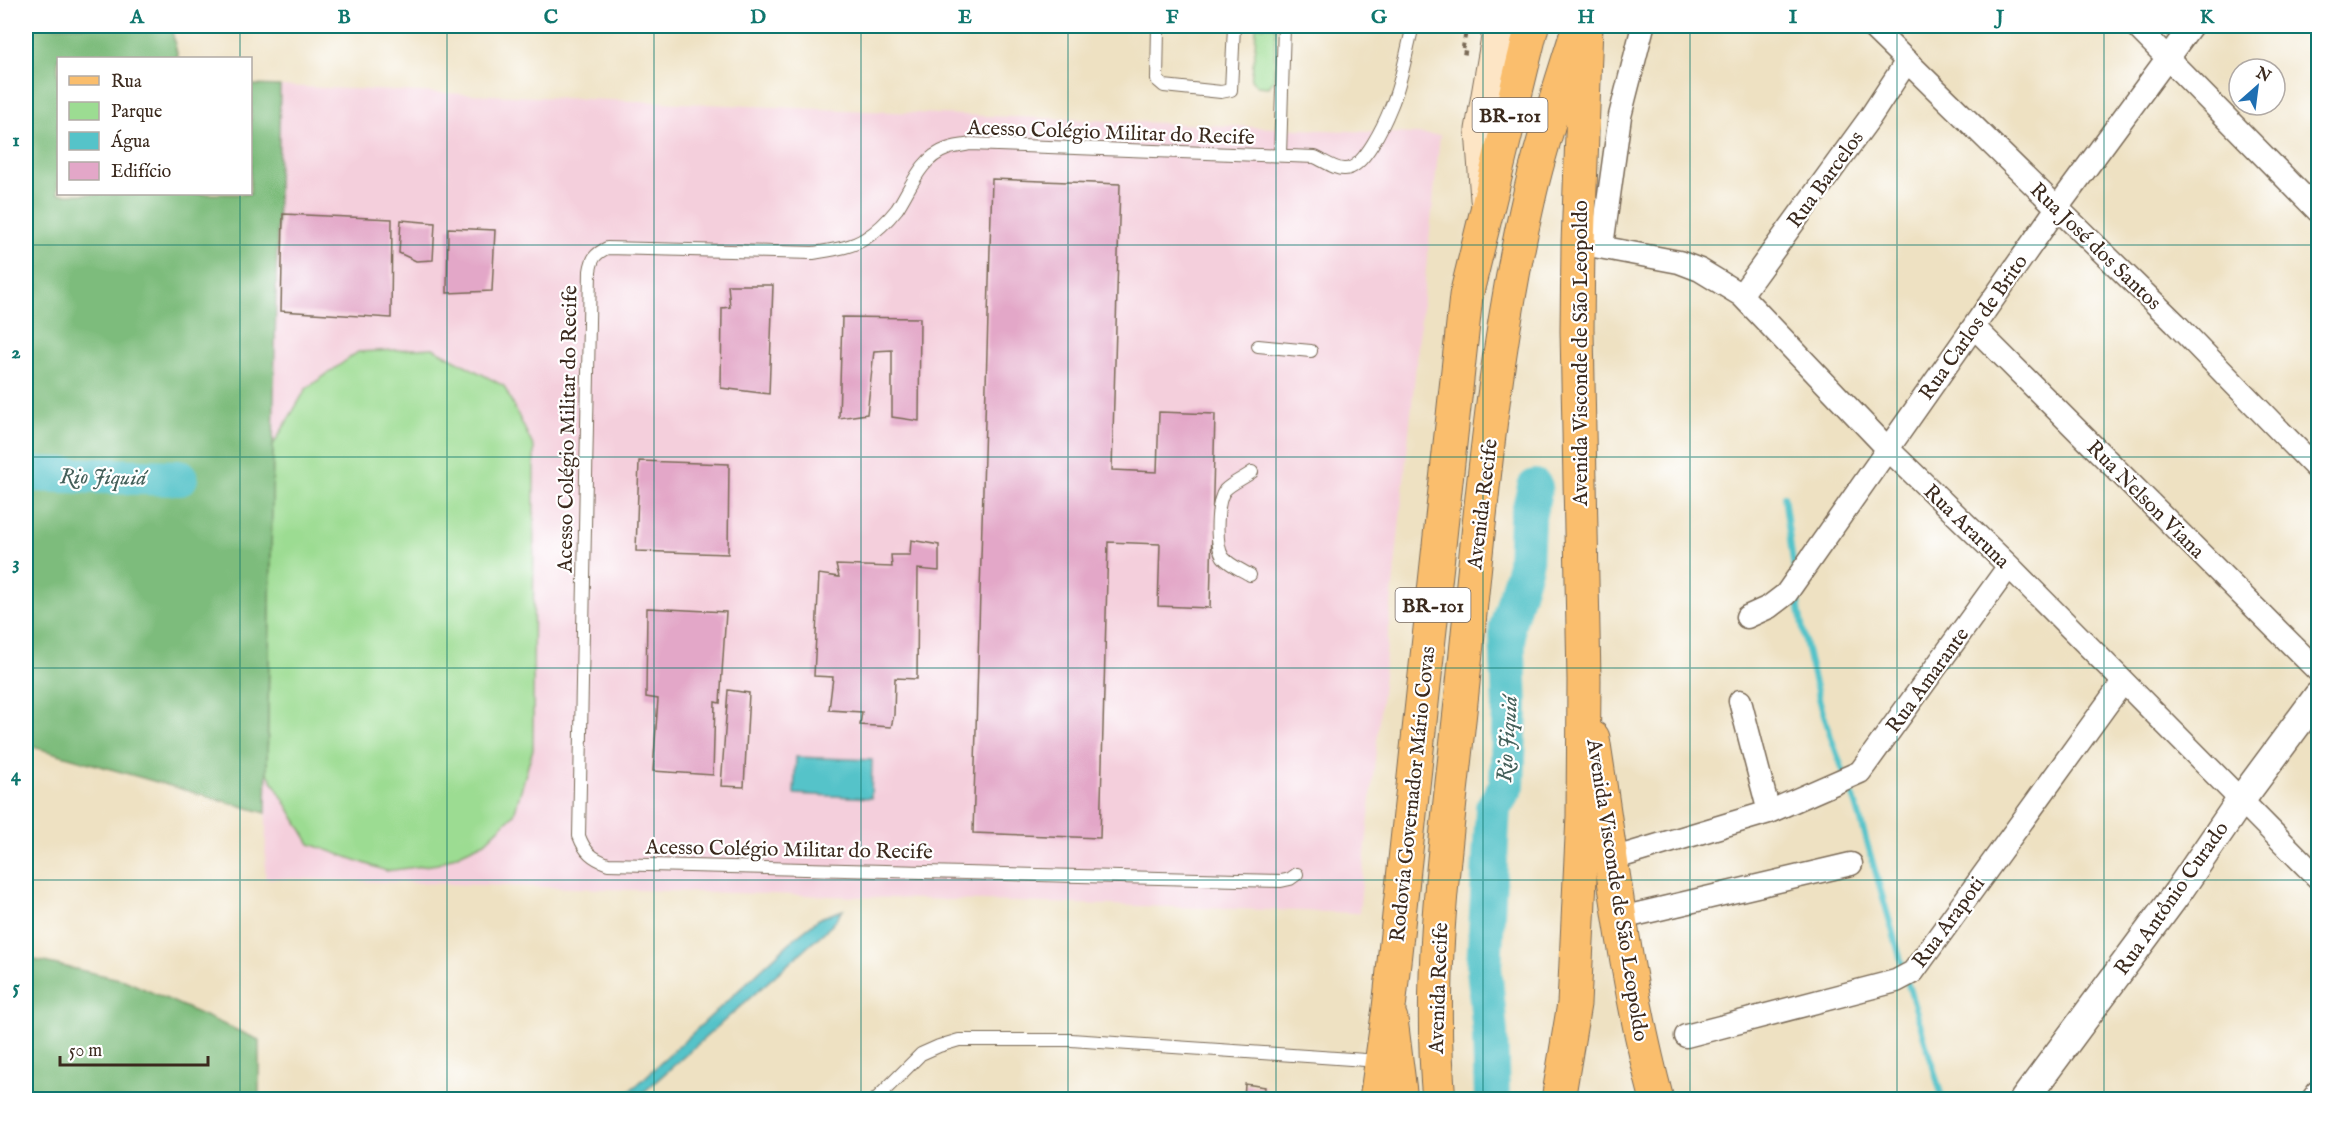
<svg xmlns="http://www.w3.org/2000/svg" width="2344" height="1125" font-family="'IM FELL English',serif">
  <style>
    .built { fill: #f4cfdc }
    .green { fill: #9cdc92; stroke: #6c8358; stroke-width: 1.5 }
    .forest { fill: #7dbc7c; stroke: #5c734d; stroke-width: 1.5 }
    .water { fill: #55c3c9; stroke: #487674; stroke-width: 1.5 }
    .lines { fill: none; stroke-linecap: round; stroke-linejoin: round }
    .stream { stroke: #55c3c9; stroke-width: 6 }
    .river { stroke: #55c3c9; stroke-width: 36 }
    .building { fill: #e3a7c8 }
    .service-casing { stroke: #7a6a57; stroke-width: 14 }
    .minor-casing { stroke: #7a6a57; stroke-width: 25 }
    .tertiary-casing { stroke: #7a6a57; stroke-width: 31 }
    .secondary-casing { stroke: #7a6a57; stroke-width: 35 }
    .primary-casing { stroke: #7a6a57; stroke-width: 35 }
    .trunk-casing { stroke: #7a6a57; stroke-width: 35 }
    .path { stroke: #7a6a57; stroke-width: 4; stroke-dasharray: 4.5 4.5; stroke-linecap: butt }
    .service { stroke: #fff; stroke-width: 12 }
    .minor { stroke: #fff; stroke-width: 22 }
    .tertiary { stroke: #fff; stroke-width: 28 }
    .secondary { stroke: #fde5c5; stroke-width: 33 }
    .primary { stroke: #fabe6d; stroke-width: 33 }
    .trunk { stroke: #fabe6d; stroke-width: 33 }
    .grid { fill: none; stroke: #0f766e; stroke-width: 1.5; stroke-opacity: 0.55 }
    .labels { text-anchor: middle; stroke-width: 4.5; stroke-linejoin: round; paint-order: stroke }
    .shield { fill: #fff; stroke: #766a62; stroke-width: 1.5 }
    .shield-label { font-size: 20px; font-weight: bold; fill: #3b2a1e }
    .street-label { font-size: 21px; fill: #3b2a1e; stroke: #fff }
    .water-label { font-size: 22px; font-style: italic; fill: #44605a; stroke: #fff }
    .neatline { fill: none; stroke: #0f766e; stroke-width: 2 }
    .grid-label { font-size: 20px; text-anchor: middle; font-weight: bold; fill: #0f766e }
  </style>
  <rect width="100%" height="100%" fill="#fff"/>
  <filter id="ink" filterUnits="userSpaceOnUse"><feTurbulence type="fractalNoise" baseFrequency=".0167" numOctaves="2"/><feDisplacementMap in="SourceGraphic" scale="12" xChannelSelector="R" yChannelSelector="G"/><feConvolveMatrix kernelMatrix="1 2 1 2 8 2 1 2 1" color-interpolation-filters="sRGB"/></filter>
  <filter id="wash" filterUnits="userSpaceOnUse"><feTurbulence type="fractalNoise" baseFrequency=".008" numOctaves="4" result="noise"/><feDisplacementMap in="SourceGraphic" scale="24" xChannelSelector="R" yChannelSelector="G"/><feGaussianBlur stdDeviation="1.35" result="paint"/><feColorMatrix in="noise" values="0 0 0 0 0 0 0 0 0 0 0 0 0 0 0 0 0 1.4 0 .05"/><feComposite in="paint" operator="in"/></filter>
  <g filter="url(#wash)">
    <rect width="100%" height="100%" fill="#eee1c2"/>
    <path class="built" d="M280,86L1440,135L1359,913L265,878Z"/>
    <path class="green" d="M1256,26H1276L1274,80L1269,87L1257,86L1251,80L1255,51Z
      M433,348L504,386L534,448L533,749L514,814L485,842L438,864L386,871L310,844L267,772L273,445L306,389L358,352Z"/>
    <path class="forest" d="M26,26H171L178,58H58V194H250L251,85L280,86L266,813L26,745Z
      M26,958L124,980L259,1040V1099H26Z"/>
    <path class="water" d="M796,757L872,760L871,798L794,794Z
      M843,910L832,925L636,1099H618L638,1084L798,935L820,918Z"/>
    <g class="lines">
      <path class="stream" d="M1784,496L1794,570
        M1796,589C1805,652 1821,714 1844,773
        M1848,783L1856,804L1904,971
        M1907,981L1943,1100"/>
      <path class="river" d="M26,474L180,478
        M1492,1100L1490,1033L1484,967L1493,808L1507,785L1510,706L1507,627L1525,565L1527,520L1535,487"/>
    </g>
    <g id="blocks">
      <path class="building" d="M992,179L1120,184L1112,470L1157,472L1159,412L1215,414L1210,608L1158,606L1160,544L1108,542L1100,838L973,833Z
        M283,214L392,219L391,318L281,311Z
        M401,220L435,223L433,260L416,261L399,253Z
        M448,228L495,230L492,291L447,293Z
        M728,285H773L769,394L721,388L722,308L730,307Z
        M842,317L920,318L919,421L892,417V350L874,351L867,414L839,418Z
        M639,461L729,464L728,554L636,551Z
        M911,540L939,545V571L918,569L917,679L895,678L894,715L891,727L860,725L862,712L829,710L833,677L814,676L819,574L839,577L836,565L892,567L891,555H910Z
        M647,608L726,612L720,703L715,702L713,775L653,771L658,699L646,697Z
        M728,690L749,693L744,787L721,786Z
        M1245,1084L1265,1087L1264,1100H1244Z"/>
    </g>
  </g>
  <g filter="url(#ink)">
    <use href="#blocks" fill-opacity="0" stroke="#7a6a57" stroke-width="1.5"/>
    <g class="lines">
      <defs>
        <path id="service" d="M1158,26L1157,80L1164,86L1221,92L1231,90L1234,26
          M1280,155L1284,26
          M1258,346L1311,351
          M1250,575C1242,570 1229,565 1223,557C1215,545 1216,502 1225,490C1232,483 1244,478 1252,472
          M1297,874L1290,879L1281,881L608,864C592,858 585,852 579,836L590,271C592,258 595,254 607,248L813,253C831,250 851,248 866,238C877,231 889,219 897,209C911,188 920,158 947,149C954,146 962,146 970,144L1315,157C1324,161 1336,170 1345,169C1364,169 1385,122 1391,107C1402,82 1406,52 1413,26
          M875,1100L921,1054L939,1046L959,1040H1071L1380,1061"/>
        <path id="minor" d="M1871,26L2175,323L2318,470
          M2136,26L2318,211
          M1578,243L1679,262L1700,270L1741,295L1888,449L2009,566L2318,878
          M1602,246L1620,116L1643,26
          M1741,295L1869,119L1907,61
          M1974,327L2318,671
          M1747,617L1769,607L1786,594L2057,208L2191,26
          M1740,701L1769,812
          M1612,859L1769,812L1860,772L2009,566
          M1621,918L1851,864
          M1686,1036L1896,981L1913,972L2123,682
          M2312,1100L2318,1092"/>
        <path id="tertiary" d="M2024,1100L2178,892L2241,800L2318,696"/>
        <path id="secondary" d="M1487,199L1482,130L1500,26"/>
        <path id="primary" d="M1593,738C1612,859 1625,981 1657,1100
          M1391,1019L1401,1100
          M1439,1100C1427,968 1447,833 1461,702C1479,532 1491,360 1530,193C1543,137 1562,81 1579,26"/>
        <path id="trunk" d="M1376,1100L1389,1008L1466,296L1532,26
          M1558,1100L1574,1004L1583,816L1584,680L1577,331L1578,243L1586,26"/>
      </defs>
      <use href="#service" class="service-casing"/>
      <use href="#minor" class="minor-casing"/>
      <use href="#tertiary" class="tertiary-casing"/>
      <use href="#secondary" class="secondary-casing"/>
      <use href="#primary" class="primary-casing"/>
      <use href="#trunk" class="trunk-casing"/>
      <path class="path" d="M1467,26L1462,52L1469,53"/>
      <use href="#service" class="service"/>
      <use href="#minor" class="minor"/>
      <use href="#tertiary" class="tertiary"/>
      <use href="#secondary" class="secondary"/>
      <use href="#primary" class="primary"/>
      <use href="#trunk" class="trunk"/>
    </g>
  </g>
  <path class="grid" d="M240,26V58M447,26V1100M654,26V1100M861,26V1100M1068,26V1100M1276,26V1100M1483,26V1100M1690,26V1100M1897,26V1100M2104,26V1100M240,194V1100M26,245H2318M26,457H2318M26,668H2318M26,880H2318"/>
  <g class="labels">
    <g class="shield">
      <rect x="1472.5" y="98" width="75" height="34" rx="4.5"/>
      <rect x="1395.5" y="588" width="75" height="34" rx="4.5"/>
    </g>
    <g class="shield-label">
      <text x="1510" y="122">BR-101</text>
      <text x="1433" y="612">BR-101</text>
    </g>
    <g class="street-label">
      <text transform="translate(1111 132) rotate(2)" y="7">Acesso Colégio Militar do Recife</text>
      <text transform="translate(1825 179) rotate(-54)" y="7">Rua Barcelos</text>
      <text transform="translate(2096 246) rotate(44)" y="7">Rua José dos Santos</text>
      <text transform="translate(1973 327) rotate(-55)" y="7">Rua Carlos de Brito</text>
      <text transform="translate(1580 353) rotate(-90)" y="7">Avenida Visconde de São Leopoldo</text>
      <text transform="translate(567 429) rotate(-89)" y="7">Acesso Colégio Militar do Recife</text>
      <text transform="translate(2146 499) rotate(45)" y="7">Rua Nelson Viana</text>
      <text transform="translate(1482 504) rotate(-83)" y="7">Avenida Recife</text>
      <text transform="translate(1967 526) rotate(44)" y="7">Rua Araruna</text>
      <text transform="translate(1927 680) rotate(-54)" y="7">Rua Amarante</text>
      <text transform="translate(1412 794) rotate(-84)" y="7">Rodovia Governador Mário Covas</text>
      <text transform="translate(789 849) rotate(1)" y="7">Acesso Colégio Militar do Recife</text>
      <text transform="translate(1618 890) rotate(81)" y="7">Avenida Visconde de São Leopoldo</text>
      <text transform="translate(2171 898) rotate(-55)" y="7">Rua Antônio Curado</text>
      <text transform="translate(1948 922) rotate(-54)" y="7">Rua Arapoti</text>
      <text transform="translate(1438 988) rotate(-88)" y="7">Avenida Recife</text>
    </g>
    <g class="water-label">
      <text transform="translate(103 476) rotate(1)" y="8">Rio Jiquiá</text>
      <text transform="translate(1506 739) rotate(-86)" y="8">Rio Jiquiá</text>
    </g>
  </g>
  <rect width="2344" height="1125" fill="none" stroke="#fff" stroke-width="66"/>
  <rect x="57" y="57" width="195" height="138" fill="#ffffff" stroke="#b1aaa5" stroke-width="1.5"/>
  <rect x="69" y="76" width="30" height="9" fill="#fabe6d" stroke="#b1aaa5" stroke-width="1.5"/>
  <text x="111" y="87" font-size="18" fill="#3b2a1e">Rua</text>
  <rect x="69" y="102" width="30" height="18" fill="#9cdc92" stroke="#b1aaa5" stroke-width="1.5"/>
  <text x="111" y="117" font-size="18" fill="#3b2a1e">Parque</text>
  <rect x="69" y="132" width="30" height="18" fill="#55c3c9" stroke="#b1aaa5" stroke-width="1.5"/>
  <text x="111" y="147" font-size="18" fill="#3b2a1e">Água</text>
  <rect x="69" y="162" width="30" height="18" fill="#e3a7c8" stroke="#b1aaa5" stroke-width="1.5"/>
  <text x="111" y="177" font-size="18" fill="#3b2a1e">Edifício</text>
  <g transform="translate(2257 87) rotate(28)"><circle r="28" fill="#ffffff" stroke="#b1aaa5" stroke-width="1.5"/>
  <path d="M0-4.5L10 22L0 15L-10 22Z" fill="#1f6fb2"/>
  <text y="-9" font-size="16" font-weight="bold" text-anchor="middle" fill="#3b2a1e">N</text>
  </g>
  <path d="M60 1056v9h148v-9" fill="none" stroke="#3b2a1e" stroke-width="3"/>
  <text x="69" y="1056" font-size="18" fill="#3b2a1e" stroke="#ffffff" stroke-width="4.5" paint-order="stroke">50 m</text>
  <rect x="33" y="33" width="2278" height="1059" class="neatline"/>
  <g class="grid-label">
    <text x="137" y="23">A</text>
    <text x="344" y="23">B</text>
    <text x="551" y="23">C</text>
    <text x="758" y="23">D</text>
    <text x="965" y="23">E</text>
    <text x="1172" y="23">F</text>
    <text x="1379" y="23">G</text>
    <text x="1586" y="23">H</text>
    <text x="1793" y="23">I</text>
    <text x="2000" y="23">J</text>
    <text x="2207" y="23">K</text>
    <text x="16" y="146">1</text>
    <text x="16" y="358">2</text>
    <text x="16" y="569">3</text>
    <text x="16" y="781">4</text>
    <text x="16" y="993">5</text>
  </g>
</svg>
